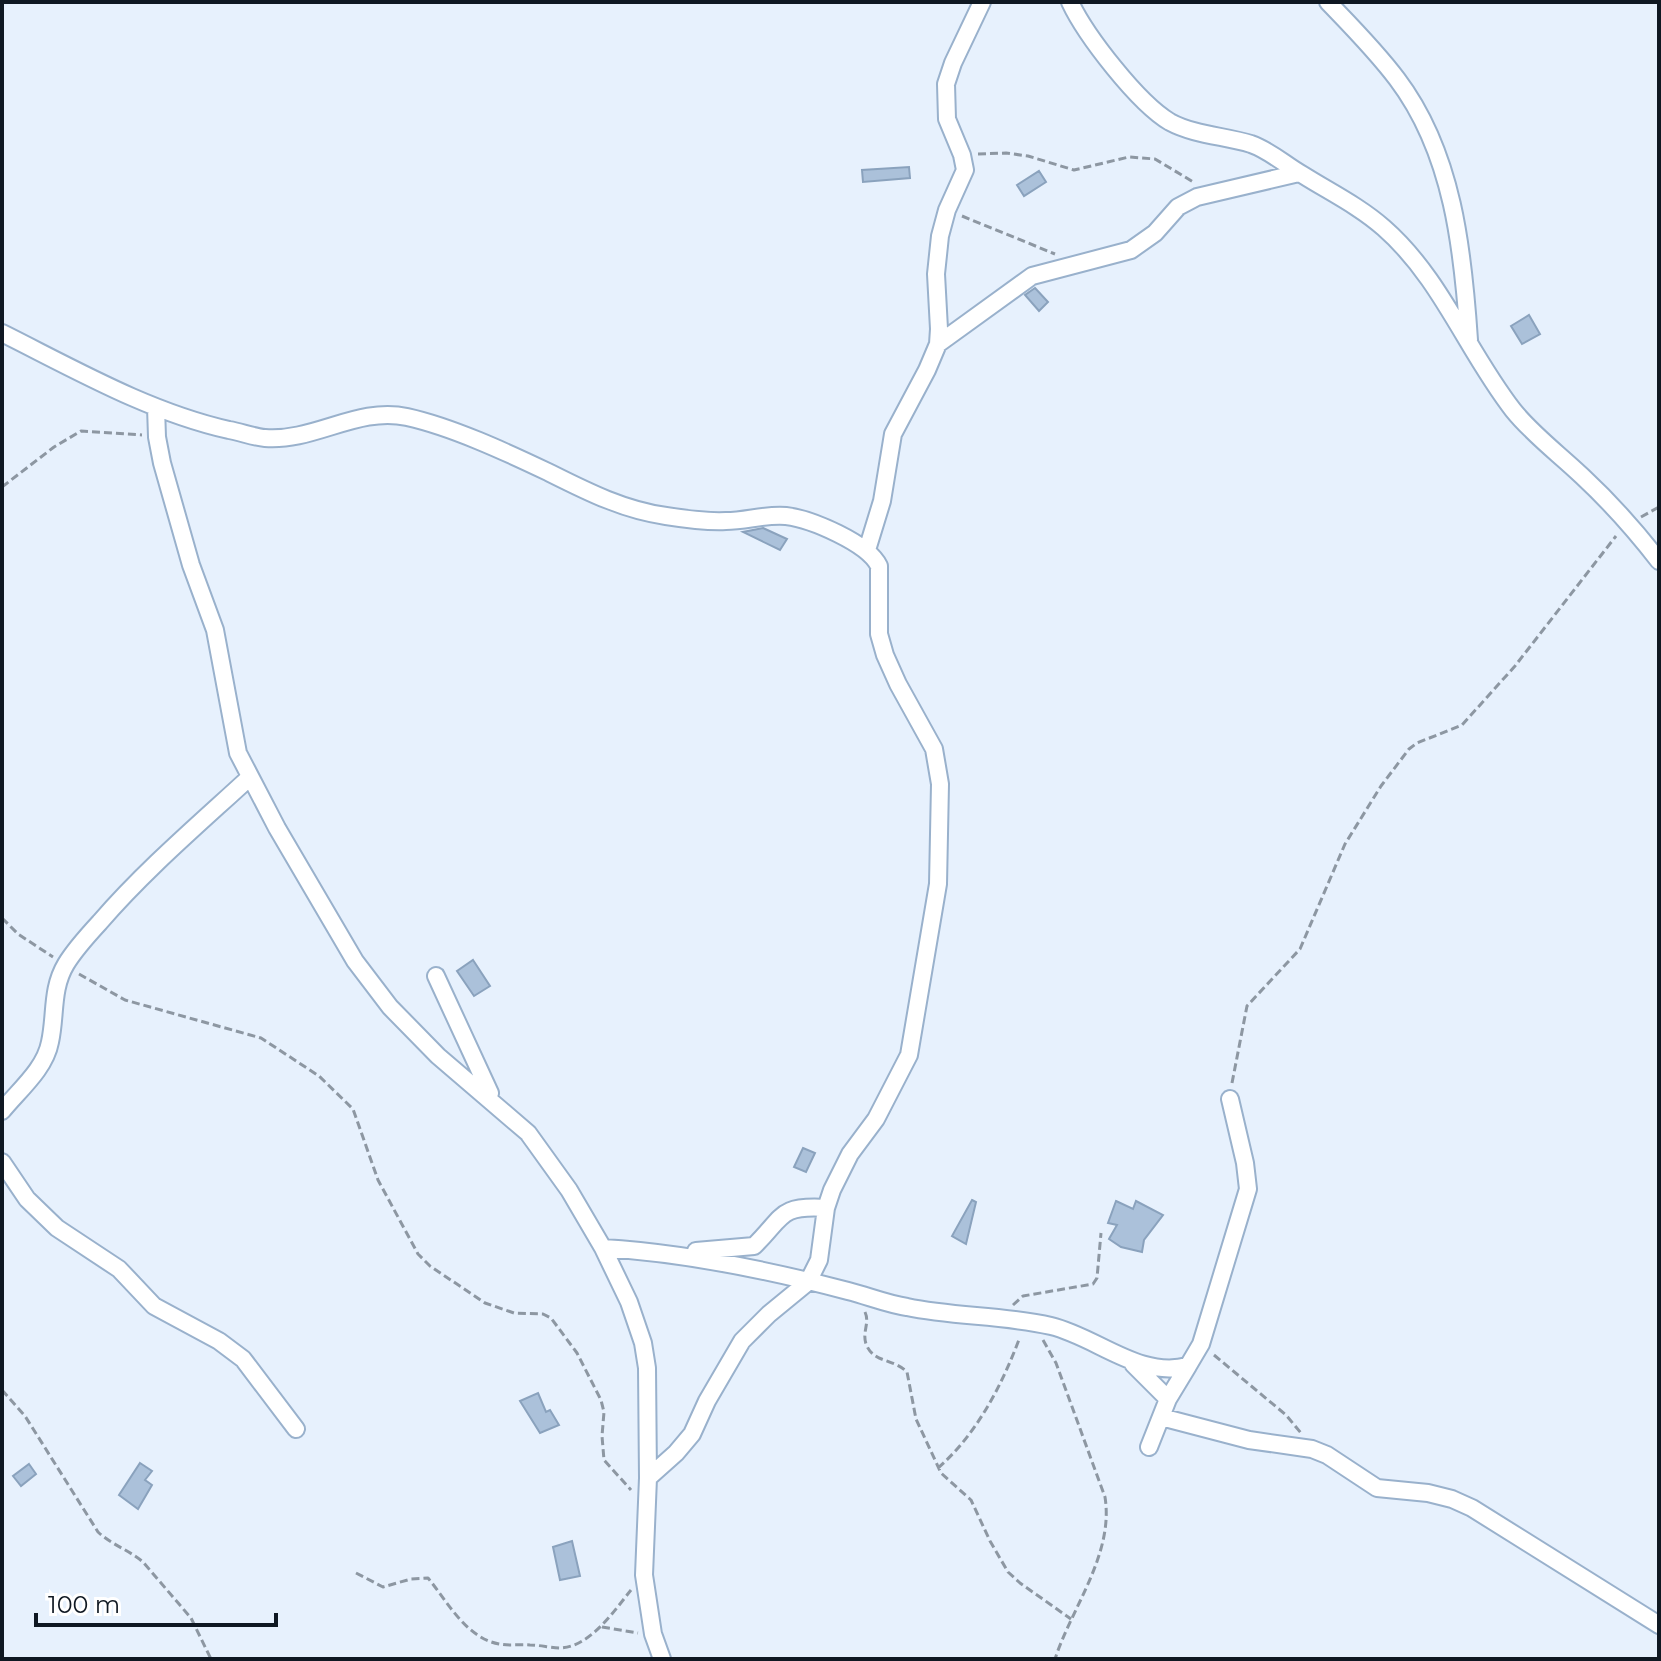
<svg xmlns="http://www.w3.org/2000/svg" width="1661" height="1661" font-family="Montserrat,sans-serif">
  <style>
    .building { fill: #abc1da; stroke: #8aa2bd; stroke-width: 2 }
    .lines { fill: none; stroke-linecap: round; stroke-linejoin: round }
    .street-casing { stroke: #99b1cc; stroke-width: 20 }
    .path { stroke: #8d97a2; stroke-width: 3; stroke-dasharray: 8 4; stroke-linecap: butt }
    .street { stroke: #fff; stroke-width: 16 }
  </style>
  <rect width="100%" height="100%" fill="#e7f1fd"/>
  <path class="building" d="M909,167L910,178L863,182L862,170Z
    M1039,171L1046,182L1024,196L1017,185Z
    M1035,288L1048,302L1039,311L1025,295Z
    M1529,315L1540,334L1522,344L1511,326Z
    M763,528L787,539L780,550L743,532Z
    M473,960L490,986L474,996L457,971Z
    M803,1148L815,1153L806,1172L794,1167Z
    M972,1200L976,1202L966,1244L952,1236Z
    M1116,1201L1133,1209L1136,1201L1163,1215L1144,1240L1142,1252L1121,1247L1109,1239L1117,1225L1108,1223Z
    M538,1393L546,1412L550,1410L559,1425L540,1433L520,1401Z
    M140,1463L152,1471L145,1480L152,1485L138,1509L119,1495Z
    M29,1464L36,1474L21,1486L13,1476Z
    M572,1541L580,1576L560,1580L553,1547Z"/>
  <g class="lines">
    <defs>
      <path id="street" d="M1070,2C1086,36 1138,103 1170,122C1194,135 1225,136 1251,144C1271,151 1285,165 1303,175C1330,192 1359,206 1384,228C1441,278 1467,351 1513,410C1533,435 1559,454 1582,476C1611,503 1635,530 1659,561
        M1328,2C1352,27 1376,51 1397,79C1453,153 1463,250 1469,340
        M2,333C76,370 149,412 229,430C241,432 253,437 265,438C314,442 358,406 407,417C452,427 506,452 548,472C586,491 623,510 666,516C685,519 706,522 726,521C746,521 766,514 786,516C811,519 868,543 879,566V634L885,655L898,684L934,749L940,784L938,884L909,1055L876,1119L850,1154L832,1190L826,1208L819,1260L808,1282L769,1314L742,1341L707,1401L692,1434L676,1453L648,1478
        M938,344L1032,276L1131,250L1155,233L1178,207L1197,197L1299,173
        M156,407L157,437L162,463L191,565L215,630L238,753L277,828L355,961L390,1007L438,1056L528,1133L569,1190L603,1248L629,1302L643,1343L647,1368L648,1478L644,1575L653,1634L662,1659
        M867,550L882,501L893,434L927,370L938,344L939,329L936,274L940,236L947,210L965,170L962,155L947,119L946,84L953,63L982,2
        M436,976L490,1093
        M2,1111C19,1090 45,1069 50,1042C56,1015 51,989 66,964C75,949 88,935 100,922C146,869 199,824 250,777
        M2,1162L27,1199L57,1228L119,1269L154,1306L219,1341L243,1359L296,1429
        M603,1248C686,1253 768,1270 848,1291C868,1296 887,1304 907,1307C954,1317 1004,1315 1051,1326C1097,1337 1139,1379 1188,1366L1201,1344L1248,1189L1245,1163L1230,1099
        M696,1251L754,1246C784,1217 778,1205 826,1208
        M1133,1364L1168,1399
        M1161,1417L1249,1440L1312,1449L1327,1455L1377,1488L1428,1493L1452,1499L1472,1508L1659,1625
        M1149,1447L1168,1399L1188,1366"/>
    </defs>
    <use href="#street" class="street-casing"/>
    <path class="path" d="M978,154L1006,153L1028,156L1074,170L1129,157L1155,159L1195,183
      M962,216L1055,254
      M2,487L54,447L81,431L142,435
      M1641,517L1659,507
      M2,918L18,934L53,957
      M79,974L125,1000L261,1038L319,1076L353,1109L378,1180L418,1254L430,1266L485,1303L514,1313L543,1314L551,1318L577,1353L601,1400L604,1412L602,1436L604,1460L631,1490
      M1232,1083L1247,1006L1300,949L1345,844L1381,786L1409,749L1417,743L1462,725L1515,666L1616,536
      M1013,1305L1023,1296L1093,1284L1097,1278L1101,1233
      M865,1312C870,1323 862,1332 866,1344C873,1363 895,1359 907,1372L916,1419L941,1473L971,1500L990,1541L1008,1572L1020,1583L1071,1619
      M1043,1340L1056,1363L1105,1497C1114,1554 1072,1607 1055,1659
      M1214,1355L1286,1415L1301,1433
      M2,1390L25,1416L98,1532C112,1545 129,1550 143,1562L191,1618L211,1659
      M938,1468C977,1434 1002,1385 1020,1337
      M356,1573L383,1587L411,1579L428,1578C447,1601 466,1638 499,1644C509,1646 520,1644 530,1645C540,1645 551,1648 561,1648C591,1646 614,1611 631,1590
      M602,1627L638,1633"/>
    <use href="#street" class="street"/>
  </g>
  <rect width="1661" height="1661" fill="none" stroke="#0f1822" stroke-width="8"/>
  <path d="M36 1613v12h240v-12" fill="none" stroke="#0f1822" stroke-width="4"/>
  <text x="48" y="1613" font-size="24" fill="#0f1822" stroke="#ffffff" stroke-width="6" paint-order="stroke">100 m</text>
</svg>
